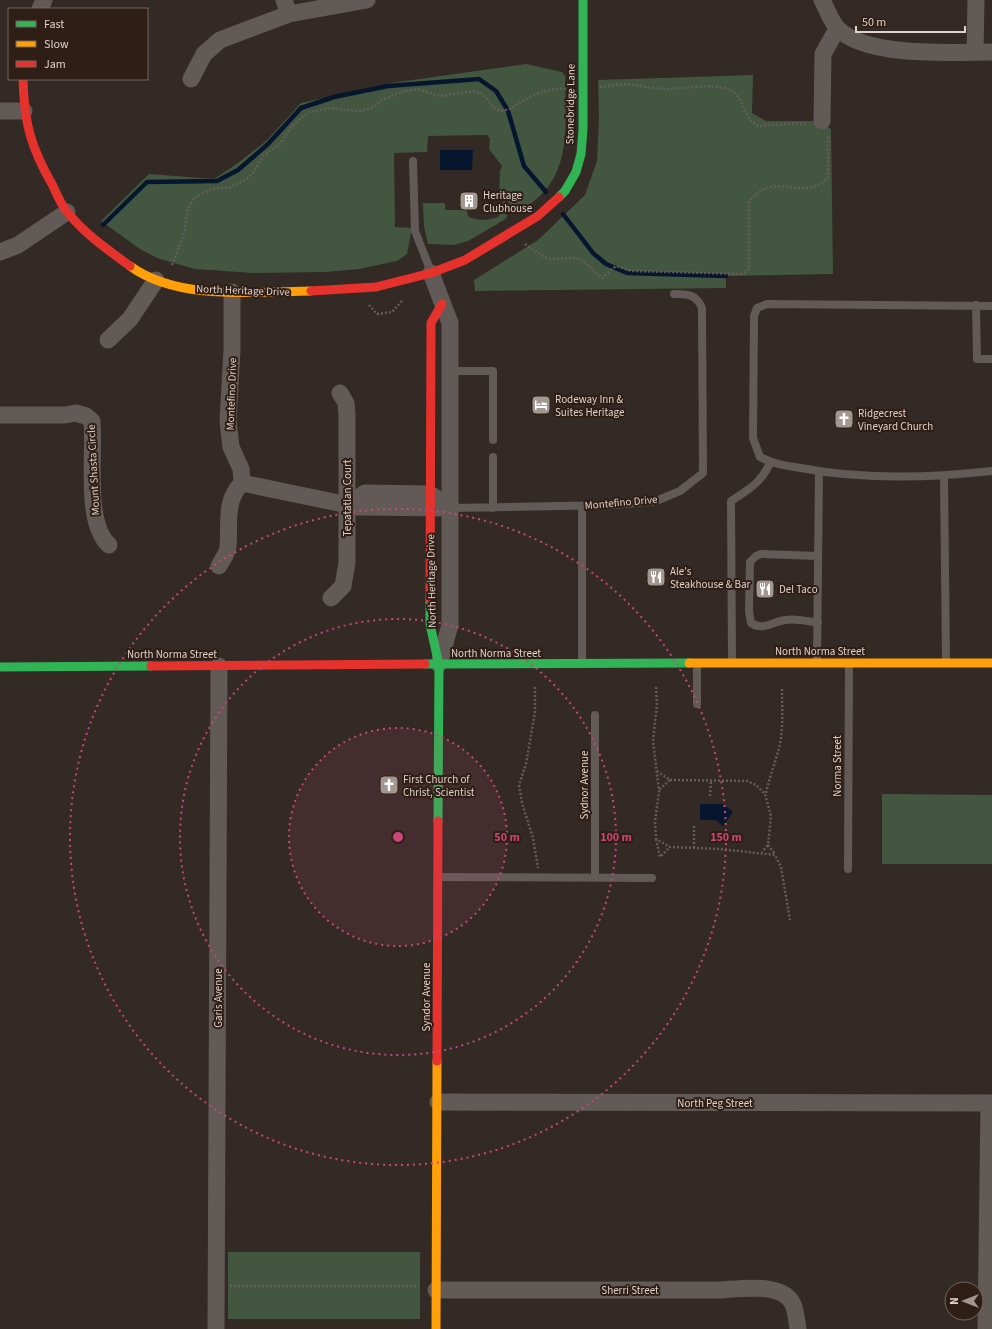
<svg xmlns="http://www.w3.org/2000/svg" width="992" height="1329" font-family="'Source Sans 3',sans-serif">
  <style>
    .green { fill: #435640 }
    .water { fill: #06162f }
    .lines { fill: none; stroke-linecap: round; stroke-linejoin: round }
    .stream { stroke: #06162f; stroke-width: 4.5 }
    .path { stroke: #645e5b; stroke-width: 2.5; stroke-dasharray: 2 2; stroke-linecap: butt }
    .lane { stroke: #625a57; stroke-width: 8 }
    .street { stroke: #625a57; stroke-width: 17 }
    .fast { stroke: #30b455; stroke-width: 9 }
    .slow { stroke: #ff9f0a; stroke-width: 9 }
    .jam { stroke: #e5322d; stroke-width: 9 }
    .ring { fill: none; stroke: #c94678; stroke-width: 2; stroke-dasharray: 2 4 }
    .labels { text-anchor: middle; stroke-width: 4; stroke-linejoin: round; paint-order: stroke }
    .street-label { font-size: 11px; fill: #dfd2cd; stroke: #2f1e15 }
    .poi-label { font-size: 11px; fill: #dfd2cd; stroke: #2f1e15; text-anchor: start }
    .centre { fill: #c94678; stroke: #2f1e15; stroke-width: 2 }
    .ring-label { font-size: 12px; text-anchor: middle; font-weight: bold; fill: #c94678; stroke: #2f1e15; stroke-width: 4; stroke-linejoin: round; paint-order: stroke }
  </style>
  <rect width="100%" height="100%" fill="#332925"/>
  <path class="green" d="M526,64L562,72L565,76C565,120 573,171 534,201C529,205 521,207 515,210L504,197H499L500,171L502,166L489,149L490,139L487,135L428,136L427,152L394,153L395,227L412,228L407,254L397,261L359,269L326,272L253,273L195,269L157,258L140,249L101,221L149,174L214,179L238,163L266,141L301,103L391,83Z
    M753,75L752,113L766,121H818L831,129L833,274L726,276V288L475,291L474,280L538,240L585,195L597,161L599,119L598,80Z
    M499,201L506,207L507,217L504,220L468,241L454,245L428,244L424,227L423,203H445V210H467L468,216C474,221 492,221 499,216Z
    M882,794L992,795V864H882Z
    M228,1252H420V1319H228Z"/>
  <path class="water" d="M440,150H473L472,170H440Z
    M700,804H723L733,812L723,826L716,820H700Z"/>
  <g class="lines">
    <path class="stream" d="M508,111L524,166L546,192
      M563,214L593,253L606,264L627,273L726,276
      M103,225L147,182L217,181L238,170L268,144L301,108L334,97L388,86L479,79L496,91L507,109"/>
    <path class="path" d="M600,87C611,86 623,83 634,85C644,86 654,89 665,89C682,89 713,83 729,89C746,97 742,120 759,126L797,123L808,125
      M493,199H502L510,212
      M525,244L544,257L551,259L576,258L582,260L602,278L616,266L632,271L742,274L749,269V201C778,169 800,203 828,178V135
      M172,265L184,234L188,209L194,198L203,193L215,188H228L245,180L254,172L263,156L280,144L291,127L307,113L329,108L360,111L374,107L382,100L401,92L417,89L440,96L473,91L483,94L494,108L500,111C511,110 517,104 526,99C537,93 553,87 566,89
      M369,305L377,314L392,312L402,301
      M535,687V712L526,764L519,785L522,803L533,838L538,868
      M656,687L657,704L653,741L659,791L655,822L656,839L670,847L720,849L775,855L781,867L790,920
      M657,771L670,780L659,790
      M670,780L747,781L756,785L765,794L771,816L768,845L762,852
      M766,793C769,779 774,766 778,752C784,731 782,708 782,687
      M710,796L711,781
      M656,839L660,857L670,847
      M768,845L775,854
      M694,848V825
      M230,1286H419"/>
    <path class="lane" d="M413,161L415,231L431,272
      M976,305L977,359H992
      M992,306L767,304L757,308L754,316L753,438L760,457C773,464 787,466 801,468C863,480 929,478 992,471
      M450,371H493V440
      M493,457V508
      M944,476L946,663
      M582,506V663
      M450,508L614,505L656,501L680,491L703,473L702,308C696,294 688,294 674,294
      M818,623C807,621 796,618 785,620C772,622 764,631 751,623L749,611L750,562L756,556L761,554L818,556
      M732,662L731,501C749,489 761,483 770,463
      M817,662L819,471
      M697,665V704
      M595,715V878
      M848,869L849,664
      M439,877L652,878"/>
    <path class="street" d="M284,0L289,14
      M822,0C827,9 831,22 838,29C868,58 952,52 992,52
      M40,9L44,0
      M975,52L976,0
      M191,79L204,54L220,40L289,14L367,0
      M0,111H24
      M822,121L823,54L837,29
      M0,252L18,245L67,212
      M431,273L450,323V625L439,664
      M232,292V350L228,421L231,447L241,469L242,483L358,507L450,508
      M108,340L130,319L156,280
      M0,415H65L76,413L86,416L92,421C95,453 84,523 109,545
      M348,505L365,493L430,494L439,500
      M219,566C222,560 228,553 228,546C230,524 224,501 242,483
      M331,598L343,586L347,563V415L346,403L340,393
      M438,1102L992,1103
      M436,1290H720C741,1289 786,1281 794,1307C796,1314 797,1322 798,1329
      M216,1329L219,666
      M986,1329L989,1103"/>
    <path class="fast" d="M559,197L565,191L576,172L581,154L583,130V0
      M430,599V624L439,665L438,821
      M425,664L689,663
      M0,667L151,666"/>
    <path class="slow" d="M130,266C178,301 255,292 311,291
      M689,663H992
      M436,1329L437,1061"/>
    <path class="jam" d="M23,79C24,123 31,148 53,186C57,195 61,205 68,213C85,234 108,250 130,266
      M311,291L376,287L431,273L465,260L538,216L559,197
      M430,599L431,323L442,304
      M151,666L425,664
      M437,1061L438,821"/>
  </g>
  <circle cx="398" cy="837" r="109" fill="#c94678" fill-opacity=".12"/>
  <g class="ring">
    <circle cx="398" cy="837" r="109"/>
    <circle cx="398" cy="837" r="218"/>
    <circle cx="398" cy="837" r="328"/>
  </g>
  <defs>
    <symbol id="building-square" viewBox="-11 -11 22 22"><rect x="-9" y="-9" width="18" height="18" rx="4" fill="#a39792" stroke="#2f1e15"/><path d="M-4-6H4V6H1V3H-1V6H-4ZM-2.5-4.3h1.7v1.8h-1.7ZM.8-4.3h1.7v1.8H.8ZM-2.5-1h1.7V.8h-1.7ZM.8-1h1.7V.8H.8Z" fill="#fff"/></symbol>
    <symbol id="hotel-square" viewBox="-11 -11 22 22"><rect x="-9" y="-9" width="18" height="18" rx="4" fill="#a39792" stroke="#2f1e15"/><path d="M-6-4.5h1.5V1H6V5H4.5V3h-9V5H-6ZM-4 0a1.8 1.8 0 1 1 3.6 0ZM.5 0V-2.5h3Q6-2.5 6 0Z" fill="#fff"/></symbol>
    <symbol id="church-square" viewBox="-11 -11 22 22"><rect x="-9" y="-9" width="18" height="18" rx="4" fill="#a39792" stroke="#2f1e15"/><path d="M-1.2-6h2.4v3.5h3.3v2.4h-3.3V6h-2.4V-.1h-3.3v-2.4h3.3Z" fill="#fff"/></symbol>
    <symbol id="restaurant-square" viewBox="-11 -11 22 22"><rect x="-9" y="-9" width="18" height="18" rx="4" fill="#a39792" stroke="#2f1e15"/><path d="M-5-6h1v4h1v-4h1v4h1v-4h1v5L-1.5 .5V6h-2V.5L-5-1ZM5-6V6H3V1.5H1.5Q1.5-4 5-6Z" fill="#fff"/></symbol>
  </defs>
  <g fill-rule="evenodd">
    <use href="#building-square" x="458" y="190" width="22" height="22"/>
    <use href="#hotel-square" x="530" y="394" width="22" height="22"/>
    <use href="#church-square" x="833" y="408" width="22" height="22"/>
    <use href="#restaurant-square" x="645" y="566" width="22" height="22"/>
    <use href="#restaurant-square" x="754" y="578" width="22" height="22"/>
    <use href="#church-square" x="378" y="774" width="22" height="22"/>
  </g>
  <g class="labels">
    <g class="street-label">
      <text transform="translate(570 104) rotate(-89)" y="4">Stonebridge Lane</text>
      <text transform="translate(243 290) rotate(2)" y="4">North Heritage Drive</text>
      <text transform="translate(231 394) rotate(-88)" y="4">Montefino Drive</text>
      <text transform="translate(93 470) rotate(-93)" y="4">Mount Shasta Circle</text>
      <text transform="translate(347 498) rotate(-90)" y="4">Tepatatlan Court</text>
      <text transform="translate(621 502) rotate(-5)" y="4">Montefino Drive</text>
      <text transform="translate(431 581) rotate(-91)" y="4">North Heritage Drive</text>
      <text x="820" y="655">North Norma Street</text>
      <text x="496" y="657">North Norma Street</text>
      <text x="172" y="658">North Norma Street</text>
      <text transform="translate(837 766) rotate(-90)" y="4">Norma Street</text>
      <text transform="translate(584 785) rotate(-90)" y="4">Sydnor Avenue</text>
      <text transform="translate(426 997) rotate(-90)" y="4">Syndor Avenue</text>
      <text transform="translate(218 998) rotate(-90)" y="4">Garis Avenue</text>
      <text x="715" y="1107">North Peg Street</text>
      <text x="630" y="1294">Sherri Street</text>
    </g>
    <g class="poi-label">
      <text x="483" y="199">Heritage<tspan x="483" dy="13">Clubhouse</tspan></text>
      <text x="555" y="403">Rodeway Inn &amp;<tspan x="555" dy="13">Suites Heritage</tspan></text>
      <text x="858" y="417">Ridgecrest<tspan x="858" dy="13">Vineyard Church</tspan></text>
      <text x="670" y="575">Ale's<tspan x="670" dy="13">Steakhouse &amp; Bar</tspan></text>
      <text x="779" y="593">Del Taco</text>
      <text x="403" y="783">First Church of<tspan x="403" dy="13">Christ, Scientist</tspan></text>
    </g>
  </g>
  <circle cx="398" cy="837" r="6" class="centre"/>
  <g class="ring-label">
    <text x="507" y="841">50 m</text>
    <text x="616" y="841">100 m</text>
    <text x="726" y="841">150 m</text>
  </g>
  <rect x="8" y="8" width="140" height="72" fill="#2f1e15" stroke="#75665f"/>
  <rect x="16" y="21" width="20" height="6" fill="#30b455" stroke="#75665f"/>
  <text x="44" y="28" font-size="12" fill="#dfd2cd">Fast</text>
  <rect x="16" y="41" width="20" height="6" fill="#ff9f0a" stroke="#75665f"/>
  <text x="44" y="48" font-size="12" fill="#dfd2cd">Slow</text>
  <rect x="16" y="61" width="20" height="6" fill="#e5322d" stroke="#75665f"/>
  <text x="44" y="68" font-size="12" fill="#dfd2cd">Jam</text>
  <g transform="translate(964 1301) rotate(270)"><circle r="19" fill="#2f1e15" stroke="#75665f"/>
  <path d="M0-3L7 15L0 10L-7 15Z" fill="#a39792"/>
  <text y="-6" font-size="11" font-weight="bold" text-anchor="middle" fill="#dfd2cd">N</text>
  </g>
  <path d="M856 26v6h109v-6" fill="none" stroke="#dfd2cd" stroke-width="2"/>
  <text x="862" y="26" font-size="12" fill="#dfd2cd" stroke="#2f1e15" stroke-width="3" paint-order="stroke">50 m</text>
</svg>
